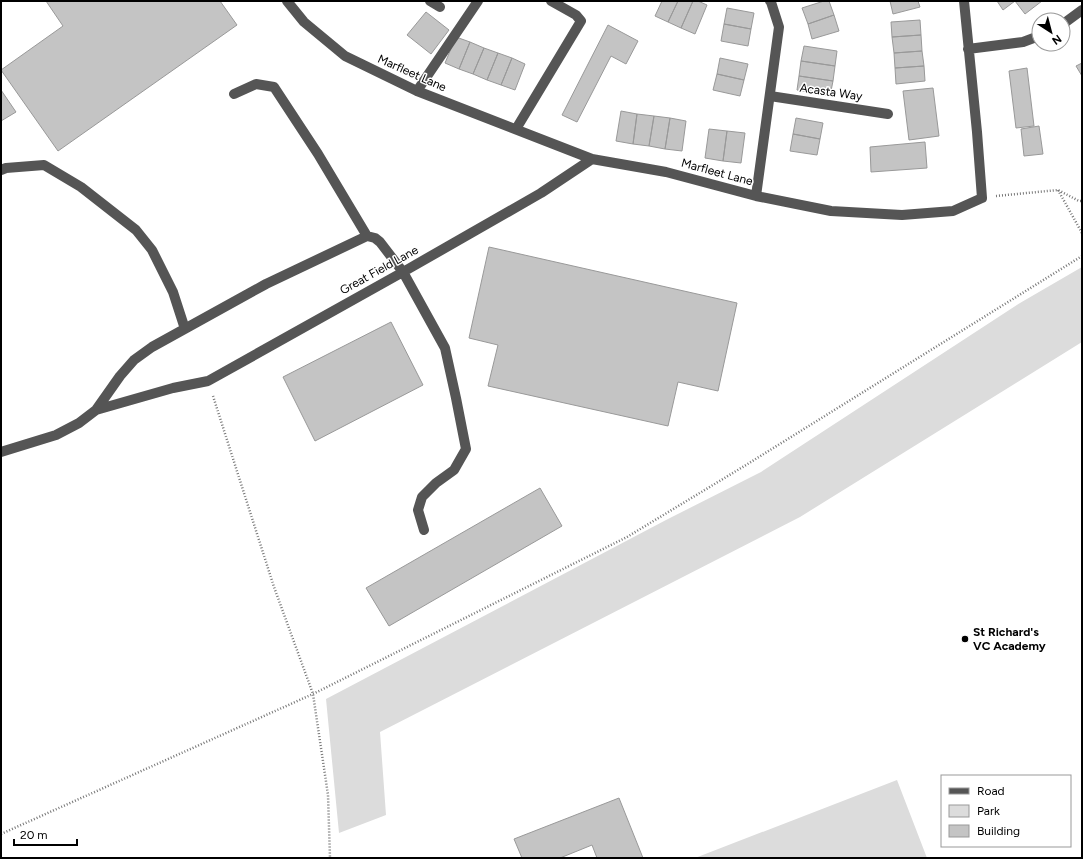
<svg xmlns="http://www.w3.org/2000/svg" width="1083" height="859" font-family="Figtree,sans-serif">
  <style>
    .green { fill: #dcdcdc }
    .building { fill: #c4c4c4; stroke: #999 }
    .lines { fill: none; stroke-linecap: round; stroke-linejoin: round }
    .path { stroke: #777; stroke-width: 2.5; stroke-dasharray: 1 2; stroke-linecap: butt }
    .minor { stroke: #555; stroke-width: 10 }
    .poi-dot { fill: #000; stroke: #fff; stroke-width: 1.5 }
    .labels { text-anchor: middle; stroke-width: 3; stroke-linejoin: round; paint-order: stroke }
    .street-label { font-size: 12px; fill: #000; stroke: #fff }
    .poi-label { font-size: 12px; font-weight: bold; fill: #000; stroke: #fff; text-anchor: start }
  </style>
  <rect width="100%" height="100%" fill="#fff"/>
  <path class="green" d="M1082,267V342L800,517L380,732L386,815L339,833L326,699L666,520L761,472L1020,303Z
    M897,780L927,858H695Z"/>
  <path class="building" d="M46,1H220L237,25L58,151L1,70L63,26Z
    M662,1H678L668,22L655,16Z
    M678,1H693L681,28L668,22Z
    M693,1H698L707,5L695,34L681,28Z
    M824,1H829L834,15L808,24L802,8Z
    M890,1H918L920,7L893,14Z
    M997,1H1015L1003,10Z
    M1015,1H1042L1025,14Z
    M727,8L754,13L751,29L724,24Z
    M426,12L449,30L431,54L407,35Z
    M834,15L839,31L812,39L808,24Z
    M920,20L921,35L892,37L891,22Z
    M724,24L751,29L748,46L721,41Z
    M608,25L638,41L626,64L611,56L577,122L562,115Z
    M921,35L922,51L894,53L892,37Z
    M456,37L470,42L459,69L445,63Z
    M470,42L484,48L473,74L459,69Z
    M804,46L837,51L835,66L801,61Z
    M484,48L498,53L487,80L473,74Z
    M922,51L924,66L895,68L894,53Z
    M498,53L512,58L501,85L487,80Z
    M512,58L525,64L515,90L501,85Z
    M720,58L748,64L744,80L717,74Z
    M801,61L835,66L833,81L799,76Z
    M1082,63V76L1076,66Z
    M924,66L925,81L896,84L895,68Z
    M1027,68L1034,126L1016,128L1009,71Z
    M717,74L744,80L740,96L713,90Z
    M799,76L833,81L830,96L797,90Z
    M933,88L939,136L909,140L903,91Z
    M1,90L16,112L1,121Z
    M621,111L637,114L633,144L616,141Z
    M637,114L654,116L649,146L633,144Z
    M654,116L670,118L665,149L649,146Z
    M670,118L686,121L682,151L665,149Z
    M796,118L823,123L820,139L793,134Z
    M1039,126L1043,154L1024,156L1021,129Z
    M709,129L727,131L723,161L705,158Z
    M727,131L745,133L741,163L723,161Z
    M793,134L820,139L817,155L790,151Z
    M925,142L927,168L871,172L870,147Z
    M489,247L737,303L718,391L678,382L668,426L488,386L498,345L469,338Z
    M391,322L423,385L315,441L283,377Z
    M540,488L562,526L389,626L366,588Z
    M619,798L643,858H597L592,845L560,858H522L514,839Z"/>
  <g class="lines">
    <path class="path" d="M1058,190L1082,233
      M996,196L1058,190L1079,201H1082
      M213,396L274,587L313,694L328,795L330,858
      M1,834L313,694L627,537L746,465L1082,256"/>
    <path class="minor" d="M287,1L304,22L345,56L417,91L592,159L666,172L756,196L831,211L902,215L953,211L982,198L977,132L964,1
      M430,1L440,7
      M1063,24L1082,10
      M968,49L1023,42L1039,36
      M417,91L478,1
      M234,94L256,84L274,87L318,154L367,236
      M770,96L888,114
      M516,129L581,21L576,15L551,1
      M1,170L6,168L44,165L81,187L136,230L152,250L173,292L185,329
      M756,196L779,27L771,2L770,1
      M96,410L173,388L208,381L403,272L541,193L592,159
      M1,452L56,435L79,423L96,410L120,376L134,360L152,347L266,284L367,236L375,238L380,242L403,272L445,348L456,398L466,449L454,470L436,483L422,497L418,510L424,530"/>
  </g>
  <circle class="poi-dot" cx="965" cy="639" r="4"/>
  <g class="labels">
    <g class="street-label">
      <text transform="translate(412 73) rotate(24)" y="4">Marfleet Lane</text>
      <text transform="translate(831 92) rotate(8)" y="4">Acasta Way</text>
      <text transform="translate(717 172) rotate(15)" y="4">Marfleet Lane</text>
      <text transform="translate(379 270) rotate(-29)" y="4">Great Field Lane</text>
    </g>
    <g class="poi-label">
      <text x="973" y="636">St Richard's<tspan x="973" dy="14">VC Academy</tspan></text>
    </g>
  </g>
  <rect width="1083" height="859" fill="none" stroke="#000000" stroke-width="4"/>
  <rect x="941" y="775" width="130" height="72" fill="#ffffff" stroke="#999999"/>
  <rect x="949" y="788" width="20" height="6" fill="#555555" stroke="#999999"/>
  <text x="977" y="795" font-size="12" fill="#000000">Road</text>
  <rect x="949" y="805" width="20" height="12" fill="#dcdcdc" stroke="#999999"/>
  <text x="977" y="815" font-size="12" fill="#000000">Park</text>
  <rect x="949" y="825" width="20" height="12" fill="#c4c4c4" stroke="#999999"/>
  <text x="977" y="835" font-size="12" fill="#000000">Building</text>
  <g transform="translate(1051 32) rotate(144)"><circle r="19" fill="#ffffff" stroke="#999999"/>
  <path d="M0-3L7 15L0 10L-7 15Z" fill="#000000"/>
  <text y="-6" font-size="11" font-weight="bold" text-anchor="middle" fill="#000000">N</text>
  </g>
  <path d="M14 839v6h63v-6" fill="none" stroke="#000000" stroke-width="2"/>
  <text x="20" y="839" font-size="12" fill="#000000" stroke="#ffffff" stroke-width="3" paint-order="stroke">20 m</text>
</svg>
